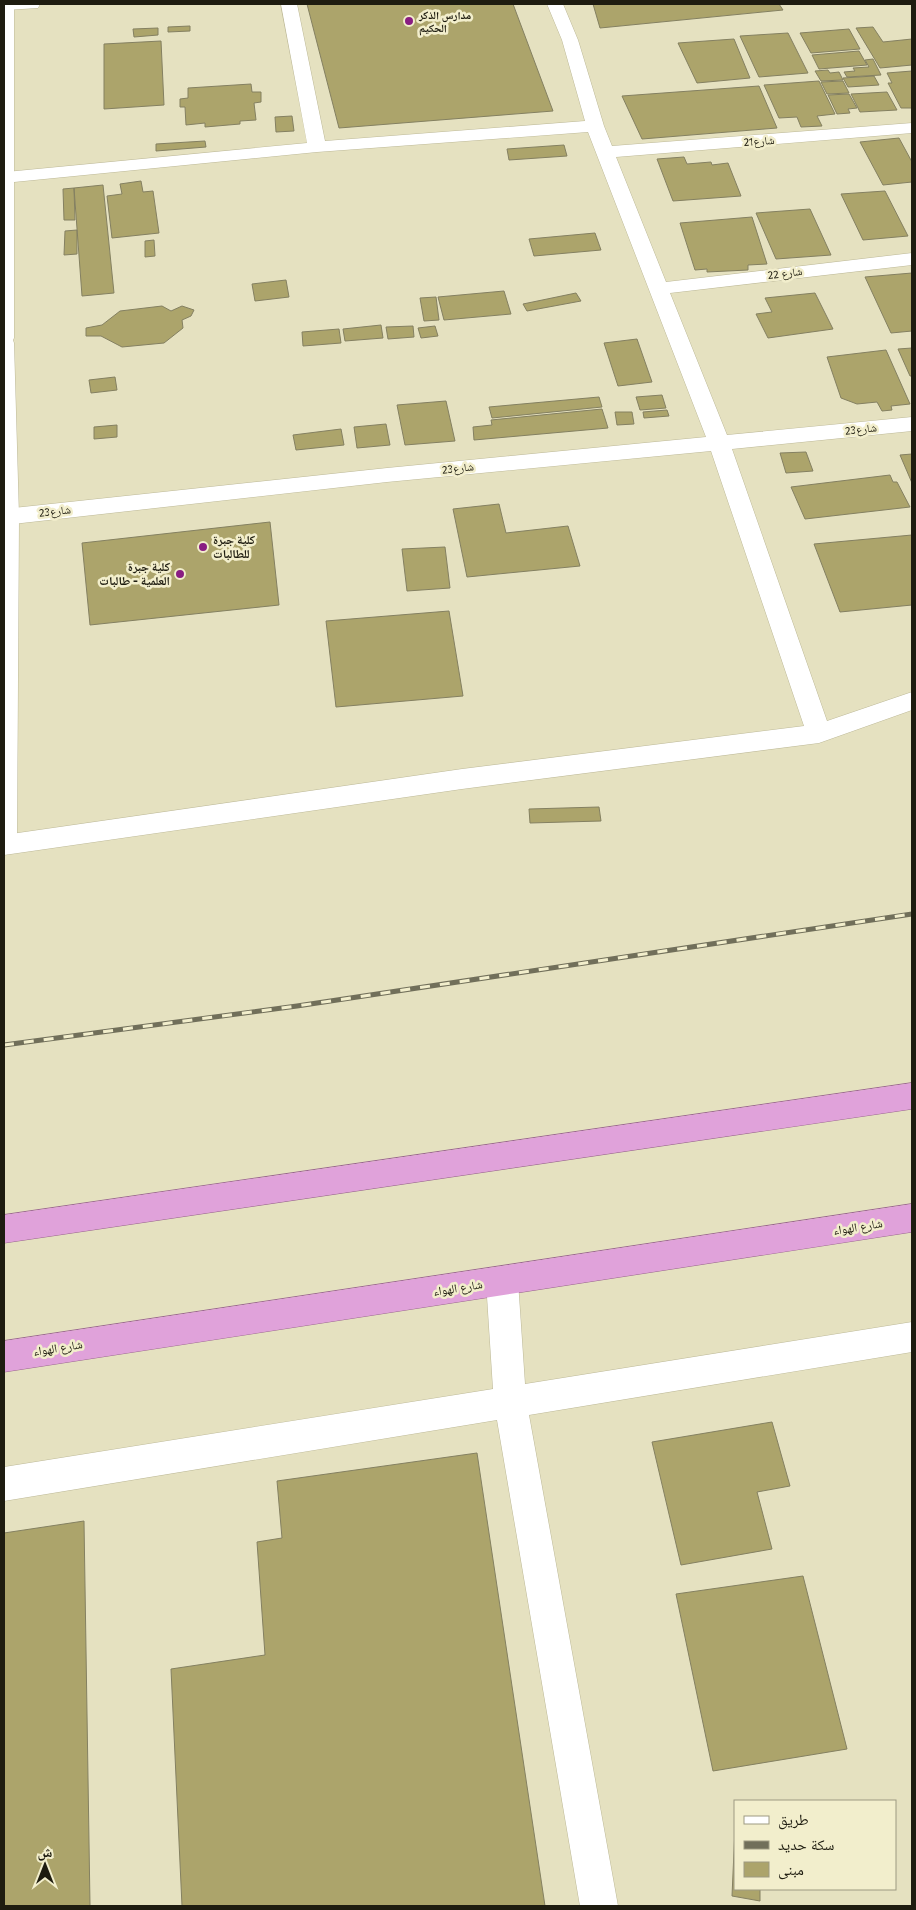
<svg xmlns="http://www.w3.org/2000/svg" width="916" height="1910" font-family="'Fira Sans','Noto Naskh Arabic',sans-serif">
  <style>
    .building { fill: #aca46b; stroke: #848061 }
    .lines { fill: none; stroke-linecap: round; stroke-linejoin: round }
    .minor-casing { stroke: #bdb998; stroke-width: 1 }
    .tertiary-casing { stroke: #bdb998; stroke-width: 1 }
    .trunk-casing { stroke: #98648d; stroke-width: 1 }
    .minor { fill: #fff; fill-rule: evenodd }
    .tertiary { fill: #fff; fill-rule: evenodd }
    .trunk { fill: #e0a2da; fill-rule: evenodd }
    .rail-casing { stroke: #716f5a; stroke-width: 5 }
    .rail { stroke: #f2eecc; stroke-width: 3; stroke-dasharray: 10; stroke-linecap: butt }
    .poi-dot { fill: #891d82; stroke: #f2eecc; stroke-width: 2 }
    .labels { text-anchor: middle; stroke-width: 5; stroke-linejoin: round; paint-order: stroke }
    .far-poi-label { font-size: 11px; font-weight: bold; fill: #1e1c10; stroke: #f2eecc; text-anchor: start }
    .far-street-label { font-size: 11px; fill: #1e1c10; stroke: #f2eecc }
    .poi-label { font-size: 12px; font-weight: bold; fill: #1e1c10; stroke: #f2eecc; text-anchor: start }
    .street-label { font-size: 12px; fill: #1e1c10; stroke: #f2eecc }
  </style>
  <rect width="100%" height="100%" fill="#e5e1c0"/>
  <path class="building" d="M307,4H513L553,111L339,128Z
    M593,4H779L783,10L600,28Z
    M190,26V31L168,32V27Z
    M873,27L883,42L912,39V65L880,68L856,28Z
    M158,28V35L134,37L133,29Z
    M849,29L860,49L811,53L800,33Z
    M788,33L808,73L759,77L740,36Z
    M734,39L750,78L697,83L678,43Z
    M161,41L164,105L104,109V44Z
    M859,51L867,65L819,69L812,55Z
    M873,59L881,75L847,77L844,72L855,71L853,68L869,67L865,60Z
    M828,70L830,73L839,72L843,80L821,81L815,71Z
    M912,71V108H901L888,83H892L887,73Z
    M874,76L879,85L848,87L843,78Z
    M819,81L835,114L817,116L822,126L801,127L797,117L779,118L764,85Z
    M843,81L849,93L827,94L821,82Z
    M251,84L252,92H261V102L254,103L256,120L240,121V124L205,127V123L186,125L185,107H180V99L188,98V88Z
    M759,86L777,128L642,139L622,96Z
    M887,92L897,110L860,112L851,94Z
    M849,94L857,108L848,109L850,113L837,114L828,95Z
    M292,116L294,131L276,132L275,117Z
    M899,138L912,162V182L883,185L860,142Z
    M205,141L206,147L156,151V144Z
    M564,145L567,156L509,160L507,149Z
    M684,157L687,164L711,162L712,165L728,163L741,196L673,201L657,159Z
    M141,181L143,192L153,191L159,233L112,238L107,196L122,194L120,184Z
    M103,185L114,293L82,296L74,188Z
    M74,188L75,220H64L63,189Z
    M885,191L908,236L863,240L841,194Z
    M810,209L831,255L776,259L756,213Z
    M752,217L767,264L748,265V270L707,272V269L695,270L680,223Z
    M77,230V254L64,255L65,231Z
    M595,233L601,250L534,256L529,239Z
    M154,240L155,256L145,257V241Z
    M912,273V331L891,333L865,277Z
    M286,280L289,297L255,301L252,284Z
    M504,291L511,314L444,320L438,297Z
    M576,293L581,301L527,311L523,304Z
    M815,293L833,329L768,338L756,314L772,312L765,298Z
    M436,297L439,320L424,321L420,298Z
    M162,306L171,311L182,306L194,310L191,316L182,320L183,328L164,343L122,347L101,336H86V328L102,325L120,311Z
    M381,325L383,338L345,341L343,329Z
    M413,326L414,337L388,339L386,327Z
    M435,326L438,336L421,338L418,328Z
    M339,329L341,343L303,346L302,332Z
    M637,339L652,382L618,386L604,343Z
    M912,348V376H910L898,349Z
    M886,350L910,404L891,406L892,410L882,411L877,402L857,404L841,398L827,357Z
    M115,377L117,390L91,393L89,380Z
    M662,395L666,408L640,410L636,397Z
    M599,397L602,407L492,418L489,407Z
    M446,401L455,441L405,445L397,405Z
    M602,409L608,428L474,440L473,427L492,425L491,420Z
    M667,410L669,416L644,418L643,412Z
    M615,412H632L634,424L617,425Z
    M386,424L390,445L357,448L354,427Z
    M117,425V437L94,439V427Z
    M341,429L344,445L296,450L293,435Z
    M806,452L813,471L786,473L780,453Z
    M912,454V483L900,455Z
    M890,475L893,482H897L910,507L805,519L791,487Z
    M499,504L506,533L568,526L580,566L467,577L453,509Z
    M270,522L279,605L90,625L82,543Z
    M912,535V605L840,612L814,544Z
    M445,547L450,588L407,591L402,549Z
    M449,611L463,696L336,707L326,621Z
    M599,807L601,821L530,823L529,809Z
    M772,1422L790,1486L757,1492L772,1549L681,1565L652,1442Z
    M477,1453L545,1906H182L171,1669L265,1655L257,1542L282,1538L277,1481Z
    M84,1521L90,1906H4V1533Z
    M803,1576L847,1749L713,1771L676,1594Z
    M735,1829V1889H760V1901L732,1896Z"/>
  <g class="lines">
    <defs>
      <path id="minor" d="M4,4H40L38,8L6,10L4,9Z
        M281,4H297L325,141L585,121L562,40L547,4H563L578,40L604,126L612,146L912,123V133L616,157L666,282L912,253V265L670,293L727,435L912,417V431L732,449L827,721L912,692V710L819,743L462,789L4,855V835L462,769L804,726L711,451L387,482L4,525V509L387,468L706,437L588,132L317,152L4,183V173L6,172L307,143Z
        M502,1266L513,1271L518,1281L525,1384L912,1322V1352L529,1415L618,1906H580L497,1420L4,1501V1467L493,1389L486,1281L491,1271Z"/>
      <path id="tertiary" d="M4,4H14V338L13,340L14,343L19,516L17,841L13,848L4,851Z"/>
      <path id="trunk" d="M912,1083V1109L4,1243V1215Z
        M912,1204V1232L4,1372V1341Z"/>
    </defs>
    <use href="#minor" class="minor-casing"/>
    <use href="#tertiary" class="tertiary-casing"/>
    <use href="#trunk" class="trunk-casing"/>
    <use href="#minor" class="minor"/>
    <use href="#tertiary" class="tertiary"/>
    <use href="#trunk" class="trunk"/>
    <defs>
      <path id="rail" d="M4,1045L297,1006L912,914"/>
    </defs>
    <use href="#rail" class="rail-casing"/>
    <use href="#rail" class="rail"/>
  </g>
  <g class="poi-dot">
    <circle cx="409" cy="21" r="5"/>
    <circle cx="203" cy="547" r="5"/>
    <circle cx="180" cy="574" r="5"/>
  </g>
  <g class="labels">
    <g class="far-poi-label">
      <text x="419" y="19">مدارس الذكر<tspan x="419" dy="13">الحكيم</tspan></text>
    </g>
    <g class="far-street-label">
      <text transform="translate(759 141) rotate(-4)" y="4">شارع21</text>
      <text transform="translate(785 273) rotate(-7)" y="4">شارع 22</text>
      <text transform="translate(861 429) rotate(-6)" y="4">شارع23</text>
      <text transform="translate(458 468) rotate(-6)" y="4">شارع23</text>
      <text transform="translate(55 511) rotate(-6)" y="4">شارع23</text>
    </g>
    <g class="poi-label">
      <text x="213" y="544">كلية جبرة<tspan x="213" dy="14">للطالبات</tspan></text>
      <text x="170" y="571" text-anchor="end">كلية جبرة<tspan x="170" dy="14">العلمية - طالبات</tspan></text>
    </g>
    <g class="street-label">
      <text transform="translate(858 1227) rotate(-9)" y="4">شارع الهواء</text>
      <text transform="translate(458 1288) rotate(-9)" y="4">شارع الهواء</text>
      <text transform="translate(58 1348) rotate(-9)" y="4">شارع الهواء</text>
    </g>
  </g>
  <rect width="916" height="1910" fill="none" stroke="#1e1c10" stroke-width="10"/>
  <rect x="734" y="1800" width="162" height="90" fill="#f2eecc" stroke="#9d9a81"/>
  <rect x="744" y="1816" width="25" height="8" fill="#ffffff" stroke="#9d9a81"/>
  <text x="778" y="1825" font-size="15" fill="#1e1c10">طريق</text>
  <rect x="744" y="1841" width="25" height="8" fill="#716f5a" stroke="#9d9a81"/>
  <text x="778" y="1850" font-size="15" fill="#1e1c10">سكة حديد</text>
  <rect x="744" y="1862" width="25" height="15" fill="#aca46b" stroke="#9d9a81"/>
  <text x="778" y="1875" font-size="15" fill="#1e1c10">مبنى</text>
  <g transform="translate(45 1865)" stroke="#f2eecc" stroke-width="4" paint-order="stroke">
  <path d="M0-4L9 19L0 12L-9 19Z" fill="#1e1c10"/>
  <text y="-8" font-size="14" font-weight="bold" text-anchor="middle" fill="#1e1c10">ش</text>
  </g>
</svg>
